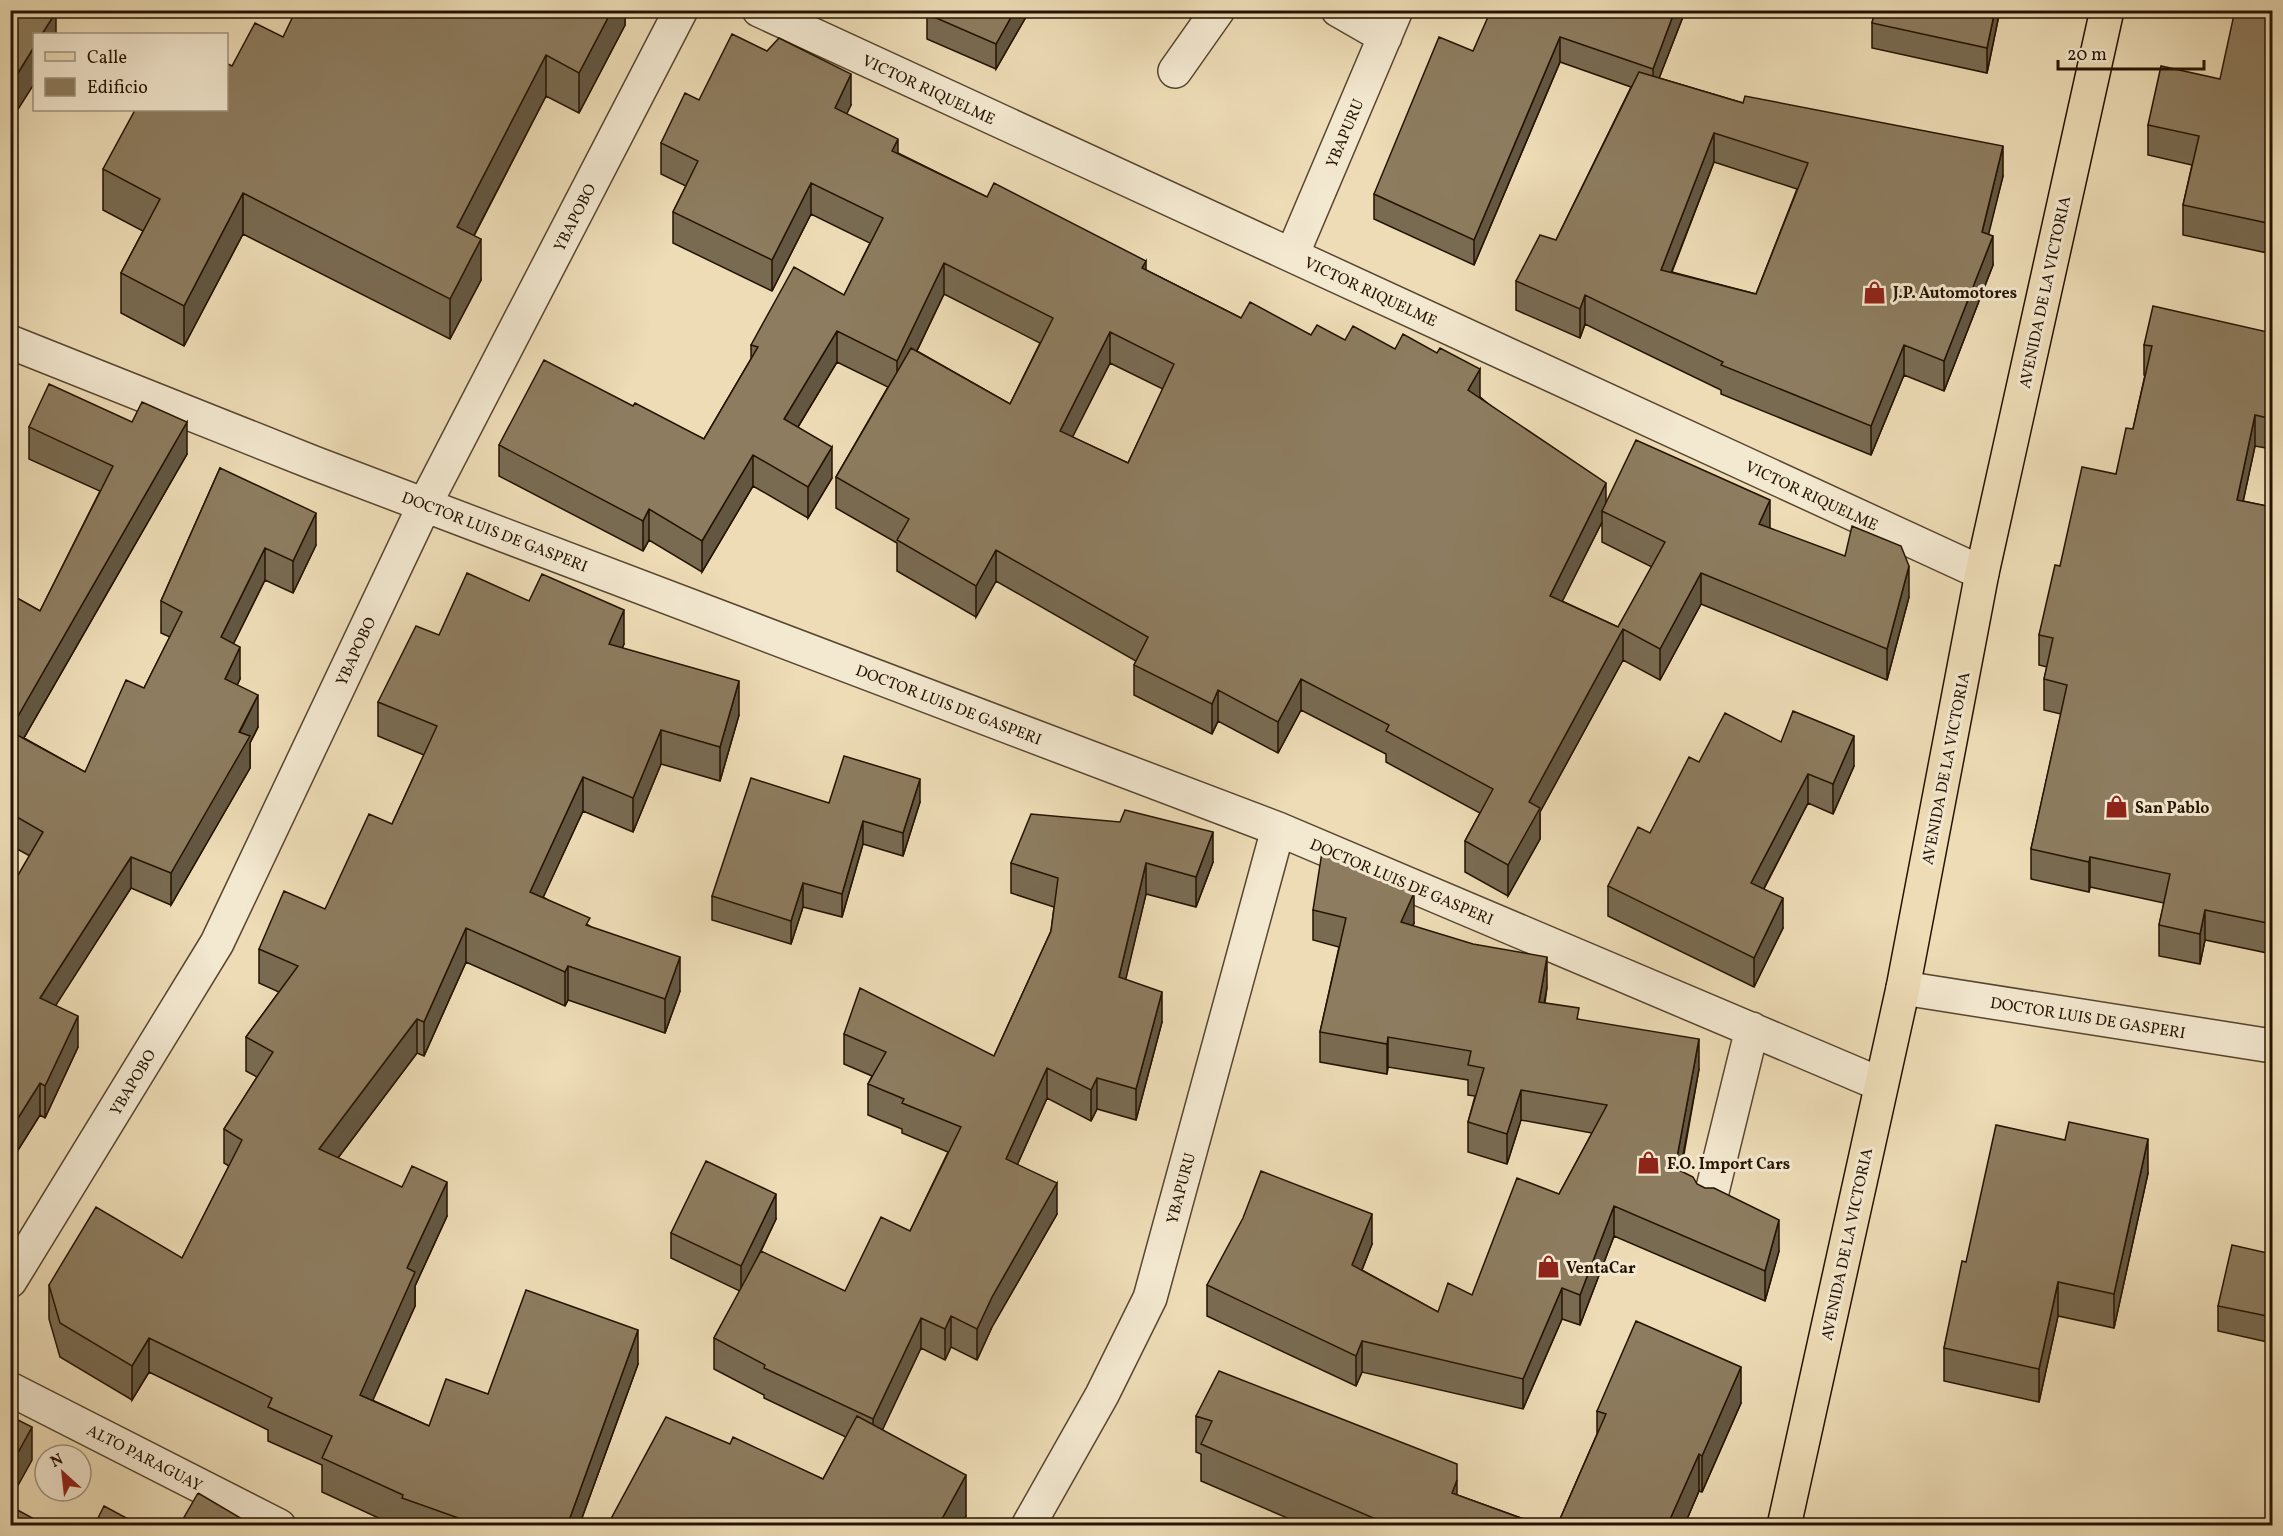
<svg xmlns="http://www.w3.org/2000/svg" width="2283" height="1536" font-family="Vollkorn,serif">
  <style>
    .lines { fill: none; stroke-linecap: round; stroke-linejoin: round }
    .minor-casing { stroke: #57452e; stroke-width: 36 }
    .major-casing { stroke: #251300; stroke-width: 36 }
    .minor { stroke: #f3e8d0; stroke-width: 33 }
    .major { stroke: #eddcb6; stroke-width: 33 }
    .wall { fill: #796b52; stroke: #251300; stroke-width: 1.5; fill-rule: evenodd }
    .shaded-wall { fill: #635742; stroke: #251300; stroke-width: 1.5 }
    .building { fill: #8d7c5f; stroke: #251300; stroke-width: 1.5; fill-rule: evenodd }
    .labels { text-anchor: middle; stroke-width: 6; stroke-linejoin: round; paint-order: stroke }
    .street-label { font-size: 16px; fill: #251300; stroke: #f3e8d0 }
    .poi-label { font-size: 16px; font-weight: bold; fill: #251300; stroke: #f3e8d0; text-anchor: start }
  </style>
  <rect width="100%" height="100%" fill="#eddcb6"/>
  <filter id="stains"><feTurbulence type="fractalNoise" baseFrequency=".00333" numOctaves="4"/><feColorMatrix values="0 0 0 0 .2 0 0 0 0 .09 0 0 0 0 .02 0 0 0 .5 -.17"/></filter>
  <radialGradient id="worn" r=".72"><stop offset=".6" stop-color="#630" stop-opacity="0"/><stop offset="1" stop-color="#630" stop-opacity=".3"/></radialGradient>
  <g class="lines">
    <defs>
      <path id="minor" d="M759,10L1982,573
        M1338,10L1385,37
        M1175,71L1218,10
        M1292,255L1396,10
        M10,342L314,463L1278,829L1880,1084
        M1903,988L2272,1046
        M1710,1200L1752,1029
        M10,1281L217,943L425,504L681,10
        M10,1389L279,1526
        M1028,1526L1102,1395L1150,1298L1278,829"/>
      <path id="major" d="M1784,1526L1903,988L1982,573L2107,10"/>
    </defs>
    <use href="#minor" class="minor-casing"/>
    <use href="#major" class="major-casing"/>
    <use href="#minor" class="minor"/>
    <use href="#major" class="major"/>
  </g>
  <path class="wall" d="M625,10V25L579,113L546,96L474,236L481,280L450,339L243,234L184,346L121,313V273L143,231L103,210V169L232,66L283,37Z
    M1030,10L996,69L927,39V14Z
    M1684,10V14L1659,78L1743,103L2003,176L1988,234L1993,265L1944,391L1904,375L1871,455L1721,394V390L1585,324L1580,338L1516,310V281L1556,240L1631,87L1560,62L1474,265L1374,219V194L1473,51ZM1714,162L1797,189L1756,294L1672,272Z
    M1875,10H2000L1987,73L1872,48V23Z
    M2272,10V254L2183,235V205L2192,165L2148,155V125L2220,79Z
    M699,100L851,105L846,114L898,153L987,197L1146,270L1241,318L1311,335L1345,340L1480,397L1606,502L1770,528L1909,597L1887,680L1701,604L1660,680L1623,660L1540,812V839L1508,896L1465,872V841L1480,813L1386,762V754L1301,710L1278,753L1218,721L1212,734L1134,695V665L1136,661L996,581L976,617L897,571V543L836,508V477L888,387L837,362L798,427L832,478L808,518L753,486L702,572L649,540L643,551L499,476V445L633,406L704,439L751,359V345L844,295L870,243L811,214L772,291L673,243V212L686,186L661,174V143ZM944,294L1040,343L1010,404L917,351ZM1110,363L1163,389L1128,463L1072,437ZM1602,522V542L1652,567L1618,627L1562,601Z
    M2272,333V449L2255,446L2243,501L2272,507V954L2205,940L2200,964L2159,956V925L2164,903L2090,887L2089,892L2031,879V849L2061,714L2044,710V679L2047,667L2039,665V635L2060,566L2116,474L2133,429L2145,375H2144V345Z
    M29,427L187,454L24,738L85,772L144,688L170,637L161,633V601L220,468L316,545L293,593L265,580L233,644L240,679L237,685L258,727L250,743V768L171,905L131,888L55,1005L78,1047L45,1118L40,1115L10,1163V889L30,856L10,845V594L40,611L100,491L29,459Z
    M439,635L624,644L622,648L739,715L720,781L661,764L633,832L583,811L543,897L590,926L680,991L665,1033L568,1000L565,1006L466,962L424,1056L417,1053L338,1158L447,1216L415,1286V1306L372,1400L429,1426L488,1394L638,1364L579,1526H396L322,1492V1465L268,1441V1430L149,1372L132,1400L60,1357L49,1319V1285L182,1258L229,1166L224,1163V1129L257,1077L246,1071V1037L279,992L259,983V949L325,909L392,824L424,755L378,736V702Z
    M1781,742L1854,766L1833,814L1808,803L1764,889L1783,928L1754,987L1608,916V886L1650,833L1699,762Z
    M920,802L903,856L863,844L842,917L803,907L791,944L712,920V896L829,803Z
    M1213,862L1196,907L1146,894L1125,980L1162,1022L1136,1120L1097,1109L1091,1121L1047,1098L1017,1165L1057,1214L992,1327L977,1360L951,1347L945,1360L921,1348L882,1430L966,1516L961,1526H607L730,1444L823,1479L846,1437L764,1398V1395L714,1369V1338L740,1291L671,1258V1233L776,1219L755,1264L845,1291L910,1231L948,1152L902,1133V1129L868,1115V1084L872,1076L844,1064V1034L994,1056L1051,931L1054,907L1011,893V863Z
    M1313,910L1414,923L1413,926L1547,987L1545,1003L1579,1020L1699,1069L1681,1171L1779,1251L1765,1301L1614,1236L1580,1325L1562,1319L1523,1409L1362,1372L1356,1386L1207,1316V1285L1372,1244L1362,1270L1438,1312L1472,1295L1559,1194L1592,1133L1521,1120L1507,1164L1468,1152V1122L1475,1096L1468,1095V1080L1388,1067L1387,1074L1320,1062V1032L1339,947L1313,940Z
    M2148,1173L2114,1328L2058,1316L2039,1402L1944,1381V1348L1966,1262Z
    M2272,1254V1343L2218,1331V1306Z
    M1741,1403L1702,1492L1699,1491L1684,1526H1557L1597,1434V1411Z
    M1196,1416L1457,1495L1543,1526H1306L1201,1481V1454L1196,1452Z"/>
  <path class="shaded-wall" d="M612,10H625V25L579,113V73Z
    M1015,10H1030L996,69V44Z
    M1675,10H1684V14L1653,94V69Z
    M1995,10H2000L1987,73V48Z
    M56,12V34H42Z
    M1560,37V62L1474,265V240Z
    M34,47V84L10,122V86Z
    M546,55V96L457,268V227Z
    M851,74V105L835,139V108Z
    M1714,133V162L1661,299V270Z
    M898,139V170L892,151Z
    M2003,146V176L1982,261V232Z
    M811,183V214L772,291V260Z
    M243,193V234L184,346V306Z
    M1993,236V265L1944,391V361Z
    M481,239V280L450,339V299Z
    M1146,261V292L1142,268Z
    M944,263V294L897,392V361Z
    M1585,295V324L1580,338V309Z
    M837,331V362L784,450V419Z
    M1110,332V363L1060,462V431Z
    M1904,345V375L1871,455V426Z
    M1480,369V400L1468,390Z
    M2255,415V446L2237,530V500Z
    M187,422V454L10,762V730Z
    M832,447V478L808,518V487Z
    M753,455V486L702,572V541Z
    M1606,483V513L1602,511V522L1550,626V596Z
    M1770,500V531L1759,524Z
    M649,509V540L643,551V521Z
    M316,513V545L293,593V561Z
    M265,548V580L221,669V637Z
    M996,550V581L976,617V586Z
    M1909,566V597L1887,680V649Z
    M1701,573V604L1660,680V649Z
    M624,610V644L609,678V644Z
    M1623,629V660L1540,812V839L1508,896V865L1529,802Z
    M240,647V679L225,711V679Z
    M1301,679V710L1278,753V722Z
    M739,681V715L720,781V747Z
    M1218,690V721L1212,734V704Z
    M258,695V727L250,743V768L171,905V873Z
    M661,730V764L633,832V798Z
    M1854,736V766L1833,814V784Z
    M1808,774V803L1751,913V883Z
    M583,777V811L530,926V892Z
    M920,779V802L903,856V833Z
    M863,821V844L842,917V894Z
    M1213,832V862L1196,907V877Z
    M131,857V888L40,1030V998Z
    M2090,857V887L2089,892V862Z
    M1146,863V894L1119,1008V977Z
    M803,883V907L791,944V921Z
    M1414,893V923L1401,952V922Z
    M1783,898V928L1754,987V958Z
    M2205,910V940L2200,964V934Z
    M466,928V962L424,1056V1022Z
    M680,957V991L665,1033V999Z
    M1547,957V987L1539,1032V1002Z
    M568,966V1000L565,1006V972Z
    M1162,992V1022L1136,1120V1089Z
    M78,1016V1047L45,1118V1086Z
    M417,1019V1053L319,1183V1149Z
    M1388,1037V1067L1387,1074V1044Z
    M1699,1039V1069L1675,1198V1168Z
    M1047,1068V1098L1006,1190V1159Z
    M1097,1078V1109L1091,1121V1090Z
    M40,1083V1115L10,1163V1131Z
    M1521,1090V1120L1507,1164V1134Z
    M2148,1139V1173L2114,1328V1294Z
    M447,1182V1216L415,1286V1306L360,1429V1395L407,1268Z
    M1057,1183V1214L992,1327L977,1360V1329L992,1297Z
    M776,1194V1219L741,1292V1266Z
    M1614,1206V1236L1580,1325V1295Z
    M1372,1214V1244L1352,1295V1265Z
    M1779,1220V1251L1765,1301V1271Z
    M2058,1282V1316L2039,1402V1369Z
    M1562,1288V1319L1523,1409V1379Z
    M951,1316V1347L945,1360V1329Z
    M921,1318V1348L873,1450V1419Z
    M638,1330V1364L579,1526H567Z
    M149,1338V1372L132,1400V1366Z
    M1362,1341V1372L1356,1386V1356Z
    M1741,1367V1403L1702,1492V1456Z
    M32,1427V1460L10,1500V1467Z
    M1699,1454V1491L1684,1526H1667Z
    M966,1475V1516L961,1526H938Z
    M1457,1480V1516L1452,1493Z"/>
  <path class="building" d="M10,10H53L56,12L42,34H34V47L10,86Z
    M296,10H612L579,73L546,55L457,227L481,239L450,299L243,193L184,306L121,273L160,199L103,169L135,110H226V63L232,66L255,23L283,37Z
    M928,10H1015L996,44L927,14Z
    M1491,10H1675L1653,69L1560,37L1474,240L1374,194L1439,37L1473,51Z
    M1875,10H1995L1987,48L1872,23Z
    M2235,10H2272V224L2183,205L2199,136L2148,125L2161,66L2220,79Z
    M732,34L767,51L779,38L851,74L835,108L898,139L892,151L987,197L994,183L1146,261L1142,268L1241,318L1250,302L1311,335L1317,325L1345,340L1353,326L1395,349L1403,334L1437,353L1440,348L1480,369L1468,390L1606,483L1550,596L1618,627L1665,542L1602,511L1636,440L1770,500L1759,524L1845,556L1852,526L1901,546L1909,566L1887,649L1701,573L1660,649L1623,629L1529,802L1540,808L1508,865L1465,841L1493,789L1386,731L1389,725L1301,679L1278,722L1218,690L1212,704L1134,665L1148,637L996,550L976,586L897,540L909,519L836,477L911,348L1010,404L1053,318L944,263L897,361L837,331L784,419L832,447L808,487L753,455L702,541L649,509L643,521L499,445L544,360L633,406L635,403L704,439L758,347L751,345L794,267L844,295L883,218L811,183L772,260L673,212L698,161L661,143L685,93L699,100ZM1110,332L1174,364L1128,463L1060,431Z
    M1639,72L1743,103L1745,96L2003,146L1982,232L1993,236L1944,361L1904,345L1871,426L1721,365L1723,362L1585,295L1580,309L1516,281L1540,235L1556,240ZM1714,133L1808,163L1756,294L1661,270Z
    M2153,306L2272,333V419L2255,415L2237,500L2272,507V924L2205,910L2200,934L2159,925L2170,874L2090,857L2089,862L2031,849L2067,685L2044,679L2053,638L2039,635L2055,565L2060,566L2082,467L2116,474L2126,428L2133,429L2152,346L2144,345Z
    M49,384L132,422L142,402L187,422L10,730V594L40,611L113,466L29,427Z
    M220,468L316,513L293,561L265,548L221,637L240,647L225,679L258,695L239,732L250,736L171,873L131,857L40,998L78,1016L45,1086L40,1083L10,1131V889L43,832L10,813V731L85,772L126,680L144,688L182,612L161,601Z
    M467,573L529,601L542,574L624,610L609,644L739,681L720,747L661,730L633,798L583,777L530,892L590,918L586,925L680,957L665,999L568,966L565,972L466,928L424,1022L417,1019L319,1149L402,1187L412,1166L447,1182L407,1268L415,1272L360,1395L429,1426L446,1379L488,1394L526,1290L638,1330L567,1526H481L402,1498L403,1495L322,1458L332,1436L268,1407L272,1398L149,1338L132,1366L60,1323L49,1285L96,1207L182,1258L242,1140L224,1129L273,1052L246,1037L298,966L259,949L284,891L325,909L369,814L392,824L437,726L378,702L416,626L439,635Z
    M1793,711L1854,736L1833,784L1808,774L1751,883L1783,898L1754,958L1608,886L1638,827L1650,833L1689,757L1699,762L1725,713L1781,742Z
    M844,756L920,779L903,833L863,821L842,894L803,883L791,921L712,896L751,778L829,803Z
    M1125,810L1213,832L1196,877L1146,863L1119,977L1162,992L1136,1089L1097,1078L1091,1090L1047,1068L1006,1159L1057,1183L992,1297L977,1329L951,1316L945,1329L921,1318L873,1419L764,1368L765,1365L714,1338L761,1251L845,1291L881,1217L910,1231L961,1127L902,1103L904,1099L868,1084L886,1052L844,1034L860,988L994,1056L1051,931L1058,878L1011,863L1031,814L1120,822Z
    M1322,852L1414,893L1401,922L1473,944L1547,957L1539,1002L1579,1008L1577,1019L1699,1039L1675,1168L1693,1177L1697,1184L1705,1188H1714L1779,1220L1765,1271L1614,1206L1580,1295L1562,1288L1523,1379L1362,1341L1356,1356L1207,1285L1243,1218L1261,1171L1372,1214L1352,1265L1438,1312L1448,1283L1472,1295L1517,1178L1559,1194L1607,1105L1521,1090L1507,1134L1468,1122L1484,1068L1468,1065L1471,1051L1388,1037L1387,1044L1320,1032L1346,918L1313,910Z
    M2069,1122L2148,1139L2114,1294L2058,1282L2039,1369L1944,1348L1962,1261L1966,1262L1996,1125L2065,1140Z
    M706,1161L776,1194L741,1266L671,1233Z
    M2232,1245L2272,1254V1317L2218,1306Z
    M1636,1321L1741,1367L1702,1456L1699,1454L1667,1526H1557L1606,1414L1597,1411Z
    M1219,1371L1457,1464V1480L1452,1493L1543,1526H1392L1201,1444L1212,1421L1196,1416Z
    M10,1416L32,1427L10,1467Z
    M857,1416L966,1475L938,1526H607L666,1417L730,1444L733,1437L823,1479Z
    M198,1493L254,1526H179Z
    M10,1506L47,1526H10Z
    M104,1506L141,1526H94Z"/>
  <defs>
    <symbol id="shop-bare" viewBox="-9 -9 18 18"><path d="M-5-2.5h2.3a2.7 3.5 0 0 1 5.4 0H5L5.5 6h-11ZM-1.5-2.5h3a1.5 2.3 0 0 0-3 0Z" fill="#8f2418" stroke="#f3e8d0" stroke-width="2.5" paint-order="stroke"/></symbol>
  </defs>
  <g fill-rule="evenodd">
    <use href="#shop-bare" x="1858" y="276" width="33" height="33"/>
    <use href="#shop-bare" x="2100" y="790" width="33" height="33"/>
    <use href="#shop-bare" x="1632" y="1146" width="33" height="33"/>
    <use href="#shop-bare" x="1532" y="1250" width="33" height="33"/>
  </g>
  <g class="labels">
    <g class="street-label">
      <text transform="translate(929 89) rotate(25)" y="6">VICTOR RIQUELME</text>
      <text transform="translate(1344 133) rotate(-67)" y="6">YBAPURU</text>
      <text transform="translate(574 217) rotate(-63)" y="6">YBAPOBO</text>
      <text transform="translate(1371 291) rotate(25)" y="6">VICTOR RIQUELME</text>
      <text transform="translate(2044 292) rotate(-78)" y="6">AVENIDA DE LA VICTORIA</text>
      <text transform="translate(1812 495) rotate(25)" y="6">VICTOR RIQUELME</text>
      <text transform="translate(495 531) rotate(21)" y="6">DOCTOR LUIS DE GASPERI</text>
      <text transform="translate(355 651) rotate(-65)" y="6">YBAPOBO</text>
      <text transform="translate(949 704) rotate(21)" y="6">DOCTOR LUIS DE GASPERI</text>
      <text transform="translate(1945 768) rotate(-79)" y="6">AVENIDA DE LA VICTORIA</text>
      <text transform="translate(1402 881) rotate(23)" y="6">DOCTOR LUIS DE GASPERI</text>
      <text transform="translate(2088 1017) rotate(9)" y="6">DOCTOR LUIS DE GASPERI</text>
      <text transform="translate(132 1082) rotate(-59)" y="6">YBAPOBO</text>
      <text transform="translate(1180 1188) rotate(-75)" y="6">YBAPURU</text>
      <text transform="translate(1846 1244) rotate(-78)" y="6">AVENIDA DE LA VICTORIA</text>
      <text transform="translate(145 1457) rotate(27)" y="6">ALTO PARAGUAY</text>
    </g>
    <g class="poi-label">
      <text x="1893" y="298">J.P. Automotores</text>
      <text x="2135" y="813">San Pablo</text>
      <text x="1667" y="1169">F.O. Import Cars</text>
      <text x="1566" y="1273">VentaCar</text>
    </g>
  </g>
  <rect width="2283" height="1536" fill="none" stroke="#eddcb6" stroke-width="36"/>
  <rect x="12" y="12" width="2259" height="1512" fill="none" stroke="#251300" stroke-width="3"/>
  <rect x="18" y="18" width="2247" height="1500" fill="none" stroke="#251300" stroke-width="1.5"/>
  <rect x="33" y="33" width="195" height="78" fill="#f3e8d0" stroke="#a1937d" stroke-width="1.5"/>
  <rect x="45" y="52" width="30" height="9" fill="#eddcb6" stroke="#a1937d" stroke-width="1.5"/>
  <text x="87" y="63" font-size="18" fill="#251300">Calle</text>
  <rect x="45" y="78" width="30" height="18" fill="#8d7c5f" stroke="#a1937d" stroke-width="1.5"/>
  <text x="87" y="93" font-size="18" fill="#251300">Edificio</text>
  <g transform="translate(63 1473) rotate(333)"><circle r="28" fill="#f3e8d0" stroke="#a1937d" stroke-width="1.5"/>
  <path d="M0-4.5L10 22L0 15L-10 22Z" fill="#8f2418"/>
  <text y="-9" font-size="16" font-weight="bold" text-anchor="middle" fill="#251300">N</text>
  </g>
  <path d="M2058 60v9h146v-9" fill="none" stroke="#251300" stroke-width="3"/>
  <text x="2067" y="60" font-size="18" fill="#251300" stroke="#f3e8d0" stroke-width="4.5" paint-order="stroke">20 m</text>
  <rect width="100%" height="100%" filter="url(#stains)"/>
  <rect width="100%" height="100%" fill="url(#worn)"/>
</svg>
